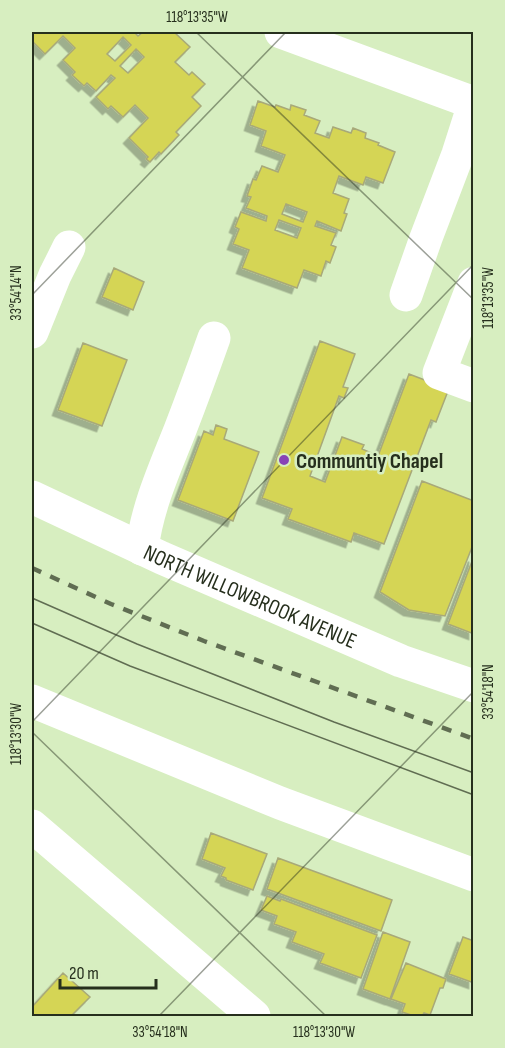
<svg xmlns="http://www.w3.org/2000/svg" width="505" height="1048" font-family="'Sofia Sans Condensed',sans-serif">
  <style>
    .building { fill: #d5d554; stroke: #a8a979; stroke-width: 1.5; fill-rule: evenodd; filter: url(#shadow) }
    .lines { fill: none; stroke-linecap: round; stroke-linejoin: round }
    .minor { stroke: #fff; stroke-width: 33 }
    .tram { stroke: #606d52; stroke-width: 1.5 }
    .rail { stroke: #606d52; stroke-width: 4.5; stroke-dasharray: 10 10; stroke-linecap: butt }
    .ticks { fill: none; stroke: #262f1d; stroke-width: 1.5; stroke-opacity: 0.45 }
    .poi-dot { fill: #8843b6; stroke: #d7eec0; stroke-width: 2 }
    .labels { text-anchor: middle; stroke-width: 5; stroke-linejoin: round; paint-order: stroke }
    .poi-label { font-size: 22px; font-weight: bold; fill: #262f1d; stroke: #d7eec0; text-anchor: start }
    .street-label { font-size: 22px; fill: #262f1d; stroke: #d7eec0 }
    .neatline { fill: none; stroke: #262f1d; stroke-width: 2 }
    .ticks-label { font-size: 15px; text-anchor: middle; fill: #262f1d }
  </style>
  <defs>
    <filter id="shadow"><feDropShadow dx="-5.5" dy="5.5" stdDeviation="0" flood-color="#0004"/></filter>
  </defs>
  <rect width="100%" height="100%" fill="#d7eec0"/>
  <path class="building" d="M32,32H137L135,33L138,36L143,32H174L190,47L175,62L189,75L192,72L205,84L192,97L201,106L176,132L179,135L161,154L159,152L150,162L146,159L148,157L129,138L148,118L135,105L123,117L111,106L108,109L96,97L115,78L111,75L96,91L87,83L84,86L72,75L75,72L63,60L75,48L63,36L45,54L32,41ZM123,37L131,45L115,61L107,54ZM136,49L144,57L128,73L120,66Z
    M258,101L275,107L276,105L290,110L291,105L306,110L304,115L320,121L315,133L329,138L333,127L351,133L353,128L366,133L365,138L379,143L378,145L395,152L383,183L366,177L363,185L339,176L333,193L349,199L344,213L347,214L341,231L317,221L315,226L336,233L331,245L336,247L330,263L326,261L321,276L304,270L297,288L242,268L249,250L233,244L239,229L235,227L241,212L266,221L267,216L246,208L251,197L247,196L253,179L256,180L262,166L278,172L285,155L261,146L266,131L250,125ZM286,204L307,212L303,222L282,214ZM279,220L301,228L297,238L275,230Z
    M114,268L144,282L133,310L102,297Z
    M320,341L355,354L343,387L348,388L344,398L339,396L310,476L325,482L342,437L364,445L362,449L378,456L409,374L443,387L448,391L436,422L431,420L384,544L354,533L351,542L288,519L292,509L262,498Z
    M83,343L127,360L102,426L58,410Z
    M216,425L227,429L224,439L259,452L233,521L178,500L204,431L213,435Z
    M422,481L474,501V542L445,616L409,610L380,592Z
    M474,556V634L448,624Z
    M211,833L267,854L253,890L226,880V878L221,876L225,868L202,859Z
    M278,858L392,900L381,931L267,889Z
    M267,896L280,901L281,899L377,935L361,978L320,963L324,954L292,942L296,932L274,924L277,916L261,910Z
    M383,932L410,942L390,999L363,989Z
    M463,937L474,941V983L449,974Z
    M406,963L446,979L443,988H440L430,1015L424,1013L422,1016H414L402,1012L405,1004L391,999Z
    M63,973L90,997L71,1016H32V1007Z"/>
  <g class="lines">
    <g class="minor">
      <path d="M281,32L474,103"/>
      <path d="M474,283L439,373L474,386"/>
      <path d="M406,295L426,238L458,154L474,104"/>
      <path d="M32,332L55,275L69,247"/>
      <path id="s1" d="M32,497L162,558L401,661L474,686"/>
      <path d="M142,549C147,507 165,468 180,430C192,399 203,369 214,338"/>
      <path d="M32,701L280,803L474,875"/>
      <path d="M32,826L254,1016"/>
    </g>
    <path class="tram" d="M32,598L137,644L334,722L474,773
      M32,623L130,666L474,795"/>
    <path class="rail" d="M32,568L111,604L204,641L474,739"/>
  </g>
  <path class="ticks" d="M196,32L474,300M32,295L286,32M32,722L474,264M32,732L326,1016M159,1016L474,691"/>
  <circle class="poi-dot" cx="284" cy="460" r="6"/>
  <g class="labels">
    <g class="poi-label">
      <text x="296" y="468">Communtiy Chapel</text>
    </g>
    <g class="street-label">
      <text dy="8" stroke="none"><textPath href="#s1" startOffset="240">NORTH WILLOWBROOK AVENUE</textPath></text>
    </g>
  </g>
  <rect width="505" height="1048" fill="none" stroke="#d7eec0" stroke-width="66"/>
  <path d="M60 979v9h96v-9" fill="none" stroke="#262f1d" stroke-width="3"/>
  <text x="69" y="979" font-size="18" fill="#262f1d" stroke="#d7eec0" stroke-width="4.5" paint-order="stroke">20 m</text>
  <rect x="33" y="33" width="439" height="982" class="neatline"/>
  <g class="ticks-label">
    <text x="197" y="22">118°13'35"W</text>
    <text transform="translate(16 293) rotate(-90)" y="5">33°54'14"N</text>
    <text transform="translate(488 298) rotate(-90)" y="5">118°13'35"W</text>
    <text transform="translate(488 692) rotate(-90)" y="5">33°54'18"N</text>
    <text transform="translate(16 734) rotate(-90)" y="5">118°13'30"W</text>
    <text x="160" y="1037">33°54'18"N</text>
    <text x="324" y="1037">118°13'30"W</text>
  </g>
</svg>
